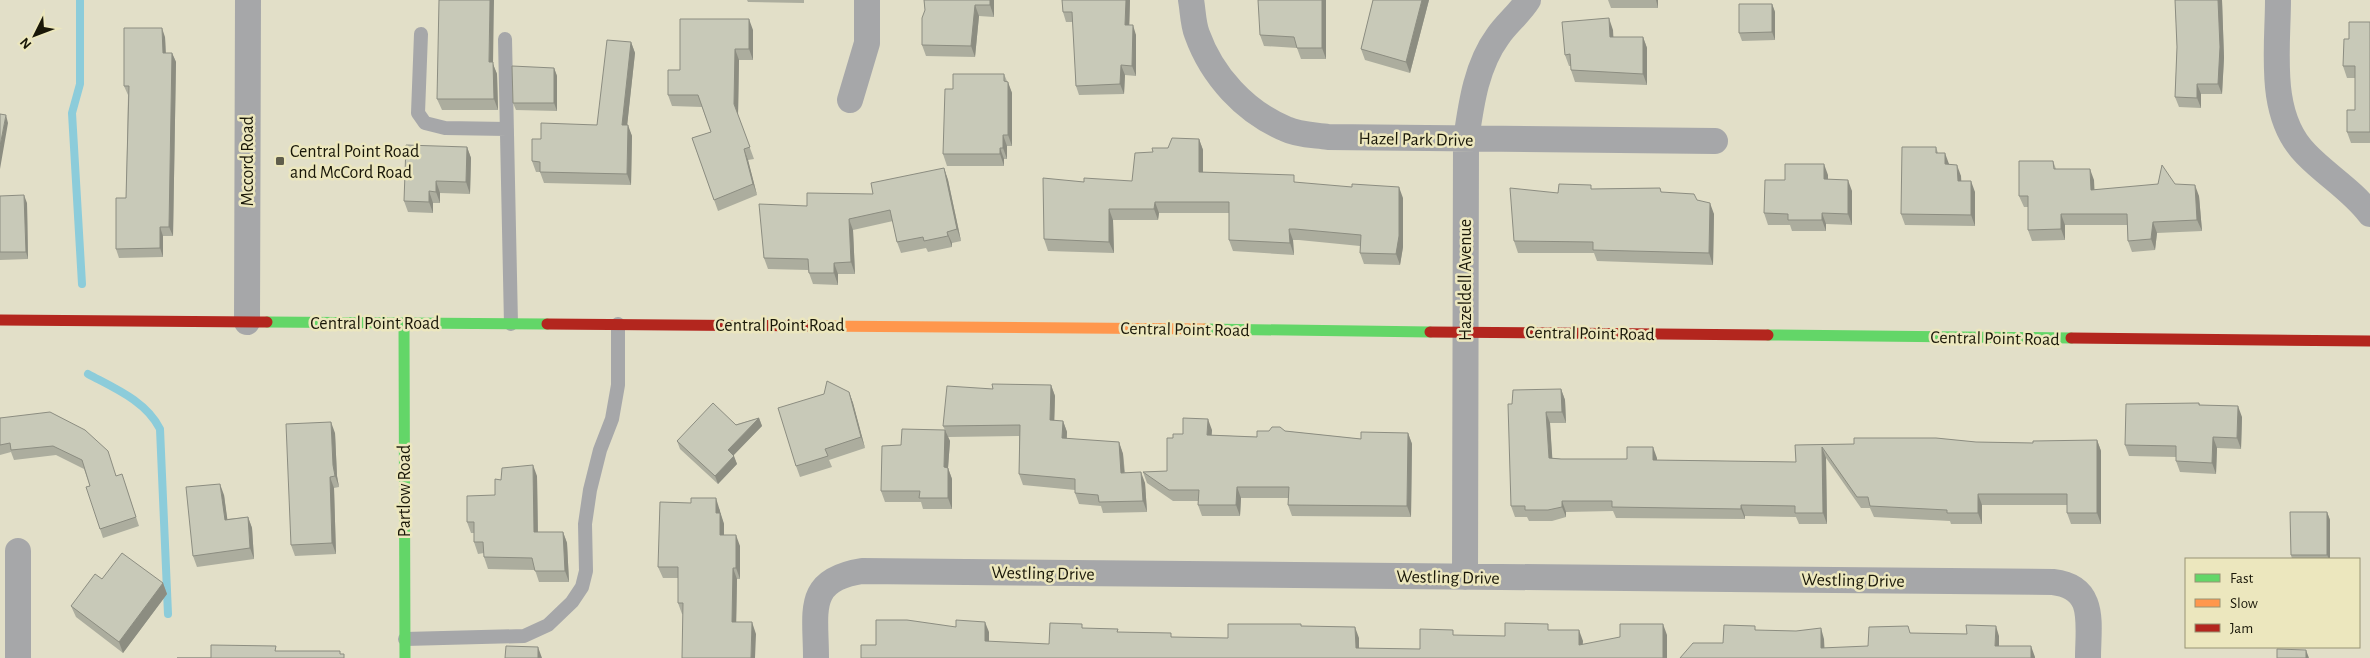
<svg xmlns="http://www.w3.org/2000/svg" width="2370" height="658" font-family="'Alegreya Sans',sans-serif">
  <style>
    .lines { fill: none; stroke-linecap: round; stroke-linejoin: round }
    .stream { stroke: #8cccda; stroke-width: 8 }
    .lane { stroke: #a6a7a9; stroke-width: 14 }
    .street { stroke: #a6a7a9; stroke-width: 26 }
    .fast { stroke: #63d668; stroke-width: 11 }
    .slow { stroke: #ff974d; stroke-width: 11 }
    .jam { stroke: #b3261e; stroke-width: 11 }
    .wall { fill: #acad9e }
    .shaded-wall { fill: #8c8d81 }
    .building { fill: #c8c9b8; stroke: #8c8d81 }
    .poi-dot { fill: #5f5d4b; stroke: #ece7be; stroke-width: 2 }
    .labels { text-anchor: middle; stroke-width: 5; stroke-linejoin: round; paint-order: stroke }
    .street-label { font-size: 18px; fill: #191708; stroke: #ece7be }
    .poi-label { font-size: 18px; fill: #191708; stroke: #ece7be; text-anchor: start }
  </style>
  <rect width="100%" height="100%" fill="#e2dfc8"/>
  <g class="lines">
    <path class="stream" d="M80,0V84L72,113L82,284
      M88,374C114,388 146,401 160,429L168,614"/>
    <path class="lane" d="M421,34L418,113L425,123L445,128L507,129
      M505,39L511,324
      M405,639L524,636L548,625L572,602L582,587L586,571L585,524L590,490L600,450L612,419L618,385V324"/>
    <path class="street" d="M1191,0C1193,11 1193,24 1197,34C1212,76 1245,112 1286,129C1298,135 1315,135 1328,137L1715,141
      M2278,0C2278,49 2267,115 2306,154C2326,175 2352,190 2370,214
      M850,100L867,43V0
      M247,322L248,0
      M18,551V658
      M1465,577L1466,140C1471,105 1476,66 1498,36C1507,23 1520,13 1528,0
      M816,658C816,611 805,580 862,571L2053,582C2097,587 2088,624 2088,658"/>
    <path class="fast" d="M267,322L547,324
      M404,323L405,658
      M1205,329L1430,332
      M1768,335L2071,338"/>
    <path class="slow" d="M812,326L1205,329"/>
    <path class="jam" d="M0,320L267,322
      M547,324L812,326
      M1430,332L1768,335
      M2071,338L2370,341"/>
  </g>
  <path class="wall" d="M747,0H804V3L748,2Z
    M924,0H994V17L979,16L975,57L926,56L922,45L925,10Z
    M1062,0H1130L1129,25L1136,35V76L1125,75L1124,94L1079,95L1076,86L1073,22H1066L1063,12Z
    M1326,0V59H1301L1297,48L1264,46L1260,35Z
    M1373,0H1429L1410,73L1365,60L1361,49Z
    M1608,0H1658V8H1611Z
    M2175,0H2222L2224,58L2222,94H2201V108L2179,107L2175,97L2177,47Z
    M1772,4L1775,12V40L1742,41L1739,33Z
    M2370,22V143H2351L2347,132L2355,110V78H2347L2343,66L2349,39Z
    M753,30V60H739L738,115L754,159L748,160L757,195L718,211L692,138L711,132L702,107L672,106L668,95L680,70Z
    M1613,30V37H1643L1647,48V85L1575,82L1571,70V66H1569L1565,55Z
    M165,37L166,53H172L176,62L173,236H163V257L119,258L116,249L126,198L128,95L124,86Z
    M631,42L635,53L627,125L632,136L631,185L544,183L540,172H536L532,161L541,139L597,125Z
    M493,64L497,74L498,110H442L437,99Z
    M554,68L557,76V111L516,110L513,103Z
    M1004,74L1012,93V146H1007V159H1004V166H947L943,154L953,89Z
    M1199,139L1203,150V172L1296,183L1403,198V247L1400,265L1364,264L1360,253V246L1299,240H1293L1294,255L1233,251L1229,240V213H1159L1158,220H1113L1114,253L1048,251L1044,239L1084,182L1132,181L1153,152Z
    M467,147L471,158L470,194L440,193V203H433V213L408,212L404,201Z
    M1936,147L1938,153L1961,176V181L1975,192V226L1905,225L1901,214Z
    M2053,161L2056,169L2094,180V190L2175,184L2199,196L2202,231L2157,233L2155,250L2132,252L2128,241L2127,225H2065V240L2032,241L2028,230V207H2024L2019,196Z
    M944,168L948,180L961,241L952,243V247L928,252L926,248L901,253L897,242L893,221L853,230L855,274H838V285L813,284L808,270L768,269L764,258L807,206L873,194Z
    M1828,175V179L1852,191V225L1826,224V231H1792L1790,225H1768L1764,213L1785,180Z
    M1660,188L1661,192L1697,200L1714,214L1713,265L1597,261L1594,253H1518L1514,241L1558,193L1593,189Z
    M0,196L27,203L28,259L0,260Z
    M1051,385L1055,396L1054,421H1063L1067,432V439L1119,442L1123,454L1125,472L1145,483L1147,512L1103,513L1101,506L1079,504L1075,493V490L1023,485L1019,474V436L948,437L950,441L948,468L952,479V509H923L921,502H885L881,491L945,430L943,426L993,389Z
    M1561,389L1565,400L1566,423H1550L1552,458L1561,459H1627L1657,458V460L1796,462L1795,445L1976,442L2033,443L2097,440L2101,451V524H2071L2067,513V505H1982V524H1951L1950,521L1874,517L1870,508H1861L1826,458L1827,524H1799L1796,517L1745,516V519L1616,518L1613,511L1566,512V517L1552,521H1529L1527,517H1515L1511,506L1512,404Z
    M849,392L853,403L865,448L829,460L832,467L800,477L796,466Z
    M2199,403L2200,405L2242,417L2241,449L2217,448L2216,474L2180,472L2176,461V457L2129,456L2125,445Z
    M0,418L117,476L125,483L139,526L103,538L100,529L90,486L84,469L56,455L14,460L11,452L0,455Z
    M759,418L762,426L733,455L737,464L718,484L680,449L677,441Z
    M1212,430L1211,435L1257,437L1285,431L1361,439L1408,433L1412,444L1411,517L1292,516L1288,505V498H1241L1240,516H1202L1198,505V501H1173L1147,483L1143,472L1167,471L1173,438L1183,434Z
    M335,433L337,476L339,487L334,488L336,554L295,556L291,545Z
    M537,476L538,532H563L567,543L569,582H539L535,570L488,569L484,557V553L478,554L474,542V533H471L467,522L495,495L501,480Z
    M224,495L227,519L248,517L252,528L254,559L197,567L193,556Z
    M720,509V513L724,524V535L740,546V579H737L736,622L756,634L682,614L678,603V578H663L658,567Z
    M2327,512L2330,520V559H2292L2291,555Z
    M102,579L163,583L167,594L123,653L76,617L71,606Z"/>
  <path class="shaded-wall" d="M490,0H494L493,64L497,74L498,110L494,99L489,62Z
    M990,0H994V17L990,5Z
    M1126,0H1130L1129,35L1125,25Z
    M1322,0H1326V59L1322,48Z
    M1422,0H1429L1410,73L1406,62Z
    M1656,0H1658V8Z
    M2218,0H2222L2224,58L2222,94L2218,84Z
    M1772,4L1775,12V40L1772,32Z
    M975,5L979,16L975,57L971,46Z
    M1609,18L1613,30L1614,48L1610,37Z
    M749,19L753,30V60L749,49Z
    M1133,25L1136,35V76L1132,66Z
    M162,28L165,37L166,62L163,53Z
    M1643,37L1647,48V85L1643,74Z
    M631,42L635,53L626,136L622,125Z
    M735,49L739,60L738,115L754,159L734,104Z
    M172,53L176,62L173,236L169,227Z
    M1121,65L1125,75L1124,94L1120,84Z
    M554,68L557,76V111L554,103Z
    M1008,82L1012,93V146L1008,135Z
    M2197,84L2201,94V108L2197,98Z
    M6,115L8,123L0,169V146Z
    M628,125L632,136L631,185L627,174Z
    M1003,135L1007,146V159L1003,148Z
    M1199,139L1203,150V183L1199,172Z
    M467,147L471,158L470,194L466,182Z
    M1000,148L1004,159V166L1000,154Z
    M744,149L748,160L757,195L753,184Z
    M1945,153L1949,164H1945Z
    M1824,164L1828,175V190L1824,179Z
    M1957,165L1961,176L1962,192L1958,181Z
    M944,168L948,180L961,241L957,229Z
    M2090,169L2094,180L2095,201L2091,190Z
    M1848,180L1852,191V225L1848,214Z
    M436,181L440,193V203L436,192Z
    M1971,181L1975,192V226L1971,215Z
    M2195,185L2199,196L2202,231L2197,220Z
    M1399,187L1403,198V247L1400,265L1396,254Z
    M429,191L433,203V213L429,202Z
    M24,195L27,203L28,259L26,252Z
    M1155,202L1159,213L1158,220L1154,209Z
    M1710,203L1714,214L1713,265L1709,253Z
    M1109,209L1113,220L1114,253L1109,242Z
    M1822,213L1826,224V231L1822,220Z
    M2061,214L2065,225V240L2061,229Z
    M849,219L853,230L855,274L851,262Z
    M2153,222L2157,233L2155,250L2151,239Z
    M160,227L163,236V257L160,248Z
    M1289,229L1293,240L1294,255L1290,243Z
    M947,232L952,243V247L948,236Z
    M834,263L838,274V285L834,273Z
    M1051,385L1055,396L1054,431L1050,420Z
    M1561,389L1565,400L1566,423L1562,412Z
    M849,392L853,403L865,448L861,437Z
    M2238,406L2242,417L2241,449L2237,438Z
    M1546,412L1550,423L1553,468L1549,458Z
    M759,418L762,426L731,458L728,450Z
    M1208,419L1212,430L1211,447L1207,435Z
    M1063,421L1067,432L1066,449L1062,438Z
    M331,422L335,433L337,476L339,487L335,476L333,465Z
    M945,430L950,441L948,468L952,479V509L948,498L944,467Z
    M1408,433L1412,444L1411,517L1407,506Z
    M2213,437L2217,448L2216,474L2212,463Z
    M2097,440L2101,451V524L2097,513Z
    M1119,442L1123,454L1125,484L1121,473Z
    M1653,447L1657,458V470L1653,460Z
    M1822,447L1826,458L1827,524L1823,513Z
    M734,456L737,464L718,484L715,476Z
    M533,465L537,476L538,544L534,532Z
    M1141,472L1145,483L1147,512L1143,501Z
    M330,477L334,488L336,554L332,543Z
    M220,484L224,495L229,531L225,520Z
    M1237,487L1241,498L1240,516L1236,505Z
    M1978,494L1982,505V524L1978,513Z
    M716,498L724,524V546L720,535L716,513Z
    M1562,501L1566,512V517L1562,507Z
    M1741,505L1745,516V519L1741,509Z
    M2327,512L2330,520V559H2329L2327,555Z
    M248,517L252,528L254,559L250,548Z
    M563,532L567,543L569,582L565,571Z
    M736,535L740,546V579L736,568Z
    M733,568L737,579L736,633L732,622Z
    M163,583L167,594L123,653L119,642Z
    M752,622L756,634L755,658H751Z
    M985,622L989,632V652L985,641Z
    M1663,624L1667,635V658H1663Z
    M1996,626L1999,636V657L1995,646Z
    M1355,627L1359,638V658L1356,648Z
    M1821,628L1824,639L1825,658L1821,648Z
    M1579,630L1583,641L1582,656L1579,645Z
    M2031,646L2035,657V658H2031Z
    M538,647L542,658H538Z
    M2306,650L2309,658H2306Z"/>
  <path class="building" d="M439,0H490L489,62H493L494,99H437Z
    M924,0H990V5H975L971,46L922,45V18L925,10Z
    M1062,0H1126L1125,25H1133L1132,66L1121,65L1120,84L1076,86L1072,12H1063Z
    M1258,0H1322V48H1297L1294,37L1260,35Z
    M1373,0H1422L1406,62L1361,49Z
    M2175,0H2218L2220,47L2218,84H2197V98L2175,97L2177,47Z
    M1739,4H1772V32L1739,33Z
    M1609,18L1610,37H1643V74L1571,70L1570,54L1565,55L1562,22Z
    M680,19H749V49H735L734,104L750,147L744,149L753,184L714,200L692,138L711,132L698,95H668V70H680Z
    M2349,22H2370V132H2347V110H2355V66H2343L2344,39H2349Z
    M124,28H162L163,53H172L169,227H160V248L116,249V198H126L129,86H124Z
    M607,40L631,42L622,125H628L627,174L540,172V162L532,161V139H541V123L597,125Z
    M512,66L554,68V103H513Z
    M953,74H1004V81L1008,82V135H1003V148H1000V154H943L945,89H953Z
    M0,114L6,115L0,146Z
    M1172,138L1199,139V172L1294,175V182L1352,187V184L1399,187V236L1396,254L1360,253L1361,235L1295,229H1289L1290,243L1229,240V202H1155L1154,209H1109V242L1044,239L1043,178L1084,182V178L1132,181L1135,153L1153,152L1152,148H1168Z
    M406,145L467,147L466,182L436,181V192L429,191V202L404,201Z
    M1902,147H1936V153H1945V164L1957,165L1958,181H1971V215L1901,214Z
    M2019,161H2053L2054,169H2090L2091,190L2158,184L2162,165L2175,184L2195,185L2197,220L2153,222L2151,239L2128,241L2127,214H2061V229L2028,230V196H2019Z
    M1785,164H1824V179L1848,180V214L1822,213V220H1788V214L1764,213L1765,180H1785Z
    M944,168L957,229L947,232L948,236L924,241L923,237L897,242L890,210L849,219L851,262L834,263V273H809L808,259L764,258L759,204L807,206V193L873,194L871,183Z
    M1559,184L1591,185V189L1660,188L1661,192L1694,194L1697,200L1710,203L1709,253L1593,250V242L1514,241L1510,188L1558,193Z
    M24,195L26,252H0V196Z
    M827,381L849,392L861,437L825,449L828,456L796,466L778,408L824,394Z
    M992,384L1051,385L1050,420L1063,421L1062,438L1119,442L1121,473L1141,472L1143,501L1099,502L1098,495L1075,493V479L1019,474L1020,425L943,426L947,386L993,389Z
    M1561,389L1562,412H1546L1549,458L1561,459H1627V447H1653V460L1796,462L1795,445L1854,444V438H1936L1976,442L2033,443V441L2097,440V513H2067V494H1978V513H1947V510L1870,506L1868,497H1857L1822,447L1823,513H1795V506L1741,505V509L1612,507V501H1562V507L1548,510H1525V506H1511L1508,404H1512L1513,390Z
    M713,403L736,425L759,418L728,450L734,456L715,476L677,441Z
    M2199,403V405L2238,406L2237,438L2213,437L2212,463L2176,461V446L2125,445L2126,404Z
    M50,412L85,430L108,451L116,476L122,474L136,517L100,529L86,487L90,486L82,460L53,446L11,450L10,443L0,445V418Z
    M1183,418L1208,419L1207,435L1257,437V431H1269L1272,427H1280L1285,431L1361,439V432L1408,433L1407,506L1288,505L1289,487H1237L1236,505H1198L1199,490H1169L1143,472L1167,471V438H1173V434H1183Z
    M331,422L333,465L335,476L330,477L332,543L291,545L286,424Z
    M902,429L945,430L944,467L948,468V498H919L920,491H881L882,446L901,445Z
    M533,465L534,532H563L565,571H535L532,558L484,557L483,542H474V522H467V496L495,495V479L501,480L502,468Z
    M220,484L225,520L248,517L250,548L193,556L186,487Z
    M691,498H716V513H720V535H736V568H733L732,622H752L751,658H682L683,603H678V567H658L660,502L691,503Z
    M2290,512H2327V555H2291Z
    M122,553L163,583L119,642L71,606L95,574L102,579Z
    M876,620H907L956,627V620L985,622V641L1049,644L1050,623L1082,624V628L1118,629L1117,632L1171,633V637L1228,638V624H1301V626L1355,627L1356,648L1420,649V629L1453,630V635L1505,636V623L1548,624V630H1579V645L1620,637V624H1663V658H861V645H876Z
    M1724,625L1755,626V630L1796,631L1821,628V648L1868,646L1869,627L1908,626L1910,633L1967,634L1966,625L1996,626L1995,646H2031V658H1680L1693,643H1723Z
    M211,645L276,646L275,651H340V654H344V658H177H211Z
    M506,646L538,647V658H505Z
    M2277,649L2306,650V658H2277Z"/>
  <rect class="poi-dot" x="275" y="156" width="10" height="10" rx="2.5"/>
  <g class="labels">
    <g class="street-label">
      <text transform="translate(1416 139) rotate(1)" y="6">Hazel Park Drive</text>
      <text transform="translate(247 161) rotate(-90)" y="6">Mccord Road</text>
      <text transform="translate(1465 280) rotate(-90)" y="6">Hazeldell Avenue</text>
      <text x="375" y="329">Central Point Road</text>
      <text x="780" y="331">Central Point Road</text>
      <text transform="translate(1185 329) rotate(1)" y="6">Central Point Road</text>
      <text transform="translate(1590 333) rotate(1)" y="6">Central Point Road</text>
      <text transform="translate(1995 338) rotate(1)" y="6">Central Point Road</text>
      <text transform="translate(404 491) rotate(-90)" y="6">Partlow Road</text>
      <text transform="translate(1043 573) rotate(1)" y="6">Westling Drive</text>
      <text transform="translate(1448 577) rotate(1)" y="6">Westling Drive</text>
      <text transform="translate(1853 580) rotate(1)" y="6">Westling Drive</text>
    </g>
    <g class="poi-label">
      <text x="290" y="157">Central Point Road<tspan x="290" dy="21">and McCord Road</tspan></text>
    </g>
  </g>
  <rect x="2185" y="558" width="175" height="90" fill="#ece7be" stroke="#989475"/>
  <rect x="2195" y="574" width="25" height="8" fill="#63d668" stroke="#989475"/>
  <text x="2230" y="583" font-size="15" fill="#191708">Fast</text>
  <rect x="2195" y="599" width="25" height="8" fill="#ff974d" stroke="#989475"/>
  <text x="2230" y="608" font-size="15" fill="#191708">Slow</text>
  <rect x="2195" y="624" width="25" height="8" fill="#b3261e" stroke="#989475"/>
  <text x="2230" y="633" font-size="15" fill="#191708">Jam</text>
  <g transform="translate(35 35) rotate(228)" stroke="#ece7be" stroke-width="4" paint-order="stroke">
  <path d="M0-4L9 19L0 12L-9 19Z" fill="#191708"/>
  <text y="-8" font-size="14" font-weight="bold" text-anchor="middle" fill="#191708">N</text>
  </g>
</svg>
